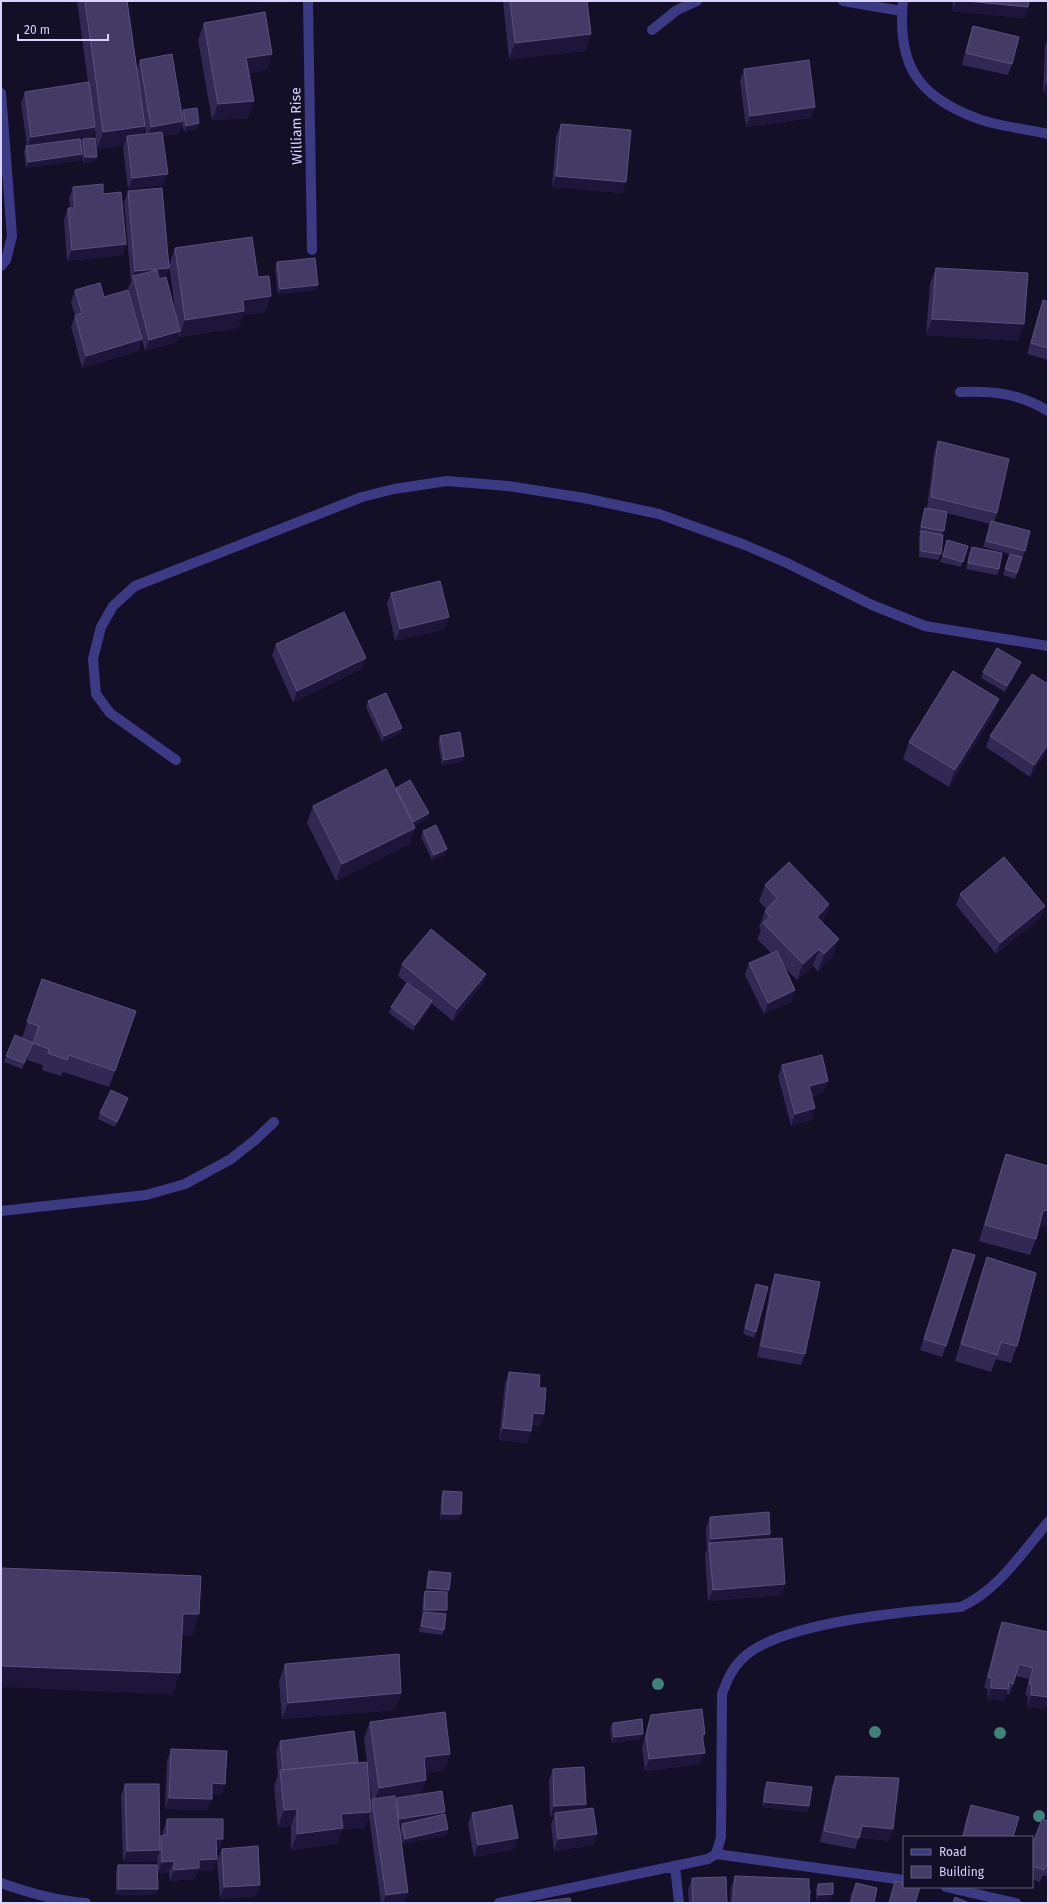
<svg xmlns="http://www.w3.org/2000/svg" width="1049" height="1904" font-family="'Fira Sans',sans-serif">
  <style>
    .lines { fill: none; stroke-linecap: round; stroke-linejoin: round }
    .minor { stroke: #3d3a85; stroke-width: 10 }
    .tree { fill: #3d827b }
    .wall { fill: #312854; fill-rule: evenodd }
    .shaded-wall { fill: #1d163a }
    .building { fill: #433a66; stroke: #5a527e }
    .labels { text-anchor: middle; stroke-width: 3; stroke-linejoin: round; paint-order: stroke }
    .street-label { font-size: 14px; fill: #d9d4ff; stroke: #130f26 }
  </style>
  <rect width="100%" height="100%" fill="#130f26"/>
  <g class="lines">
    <path class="minor" d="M308,1L312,250
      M843,1L902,11
      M903,1C897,64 917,96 976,118C995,126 1027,129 1048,134
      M652,30L677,10L697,1
      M1,93L12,236L6,260L1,266
      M960,392C995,391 1018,393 1048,411
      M176,760L110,713L96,694L93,659L101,627L113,606L135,586L362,497L394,489L447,481L508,486L584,498L659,514L745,545L787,563L872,605L925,626L1048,646
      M1,1211L146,1195L185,1184L231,1159L255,1140L274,1122
      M716,1854L904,1880
      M675,1866L679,1903
      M1,1883C29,1893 56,1901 86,1903
      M946,1887L1016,1903
      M499,1903L708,1859L716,1854L721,1837L722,1694C727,1681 731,1670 741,1660C776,1622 909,1611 961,1607C998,1590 1022,1553 1048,1522"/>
  </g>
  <g class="tree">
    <circle cx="658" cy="1684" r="6"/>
    <circle cx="875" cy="1732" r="6"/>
    <circle cx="1000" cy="1733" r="6"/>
    <circle cx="1039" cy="1816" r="6"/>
  </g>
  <path class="wall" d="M77,1H127L137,69L140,60L182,113L183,110L197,129L184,132L182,124L179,133L163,136V185L128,189L123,147L124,145L97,149L95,129L91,138L94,162L83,163L82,155L80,160L26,168L24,152L26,146H27L21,103L25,92L88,82ZM143,118L146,134H142L145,126Z
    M503,1H587L591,34L585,51L509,59Z
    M953,1H1029L1028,7L1024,18L952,11Z
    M204,23L272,54L266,70L249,73L248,118L212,120L198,40Z
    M973,26L1012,64L1008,75L962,65L969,37Z
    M1048,37V93H1043L1045,47Z
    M744,69L815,107L810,118L746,127L740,81Z
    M561,124L622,193L552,187L556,136Z
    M73,187L103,194L126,244L122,255L67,261L64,220L68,208H70L69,198Z
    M128,191L166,277L176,316L169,265L175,248L258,277L271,296L265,312L243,315L238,328L179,337V335L176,342L145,351L142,340L138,351L82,368L71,327L75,316L71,302L75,290L104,297L141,334L128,288L131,282L124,202Z
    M277,262L318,285L316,290L278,294L275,268Z
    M936,268L1018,341L926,335L930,284Z
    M1043,300L1048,302V360L1027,354L1039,312Z
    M938,441L997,513L994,522L1025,551L1015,579L1003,575L1010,554L1018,556L983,547L990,524L947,513L942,535L941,554L938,560L919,557V537L921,533H919L923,513L925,508H927L934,453Z
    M947,540L968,546L961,567L940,562Z
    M972,547L999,569L997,575L966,569L969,553Z
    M391,593L445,629L395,641L387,604Z
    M276,644L361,669L293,702L272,655Z
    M1021,662L1019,668L1005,692L981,678L983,672Z
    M368,701L402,728L400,733L382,742L366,707Z
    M993,715L949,787L903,759L909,742Z
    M440,736L464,756L462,762L442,765L438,741Z
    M990,736L1048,749L1030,777L986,747Z
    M396,788L429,813L427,819L414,826L415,828L409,844L336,881L307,823L313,806Z
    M423,831L445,855L432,860L421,837Z
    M765,885L829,904L823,921L822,922L833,956L818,971L813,966L797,980L784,967L791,1002L764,1014L745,975L749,963L771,953L757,939L761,930L759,927L765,911L766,909L759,901Z
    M960,894L1045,906L1041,917L996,954L956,905Z
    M402,964L486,974L482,985L453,1021L431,1003L430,1007L413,1031L389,1013L391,1007L409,985L398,976Z
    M42,979L115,1071L109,1087L63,1072L61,1076L42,1070L43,1065L27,1060L33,1043L29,1041L33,1043L22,1069L4,1062L6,1056L22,1038Z
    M782,1065L828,1081L824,1092L812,1096L815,1108L811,1120L791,1126L778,1076Z
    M126,1103L115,1127L98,1119L100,1113Z
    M1006,1154L1036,1239L1030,1255L979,1241L1000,1171Z
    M953,1249L946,1346L942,1357L920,1350Z
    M987,1257L1017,1346L1011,1363L996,1359L991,1372L955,1361L981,1274Z
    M775,1274L805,1354L801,1365L757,1357L771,1285Z
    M756,1284V1332L754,1338L743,1334Z
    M509,1372L539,1388L544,1414L540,1426L531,1425V1431L527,1443L499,1440L505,1383Z
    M443,1491L459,1520H440L441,1497Z
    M710,1517L770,1534L769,1539L785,1584L781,1595L708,1601L705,1554L707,1549L706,1528Z
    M429,1571L449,1590L447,1594V1610L445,1614L444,1630L442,1635L419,1632L422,1616L423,1597L425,1591H426L427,1577Z
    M1002,1622L1048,1632V1700L1045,1709L1027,1707L1028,1696L1025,1695L1029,1679L1016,1676L1009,1695L1006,1694L1004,1701L987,1699L988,1689L984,1688L998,1633Z
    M285,1664L401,1693L395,1710L282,1719L279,1681Z
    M651,1715L705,1734L703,1739L700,1764L645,1771L642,1748L647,1727Z
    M370,1722L450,1754L444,1770L425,1773L426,1780L420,1795L444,1815L448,1829L446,1835L403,1844L400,1830L402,1824H399L408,1892L404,1903H381L369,1817L365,1828L342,1830L337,1844L291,1850V1826L278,1827L274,1787L278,1775L276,1752L280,1741L358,1762L357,1763L367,1762L364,1738ZM368,1768L372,1800L371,1804Z
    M613,1723L641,1739L612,1743L610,1728Z
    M171,1749L225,1784L221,1795H212V1799L207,1810L165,1809L167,1761Z
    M553,1769L586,1804L584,1809L597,1834L593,1845L554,1851L551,1824L554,1817H550L549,1780Z
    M836,1776L889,1841L859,1837L855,1849L820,1842L832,1787Z
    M767,1782L809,1806L807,1812L762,1807L764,1788Z
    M125,1784L160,1840L161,1836H163V1831L167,1819L223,1839L219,1850H217L213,1870L198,1871L195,1879L170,1881L169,1872L158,1873L157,1857L156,1861L123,1862L121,1796Z
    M971,1805L1013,1837H962L967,1816Z
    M472,1813L514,1849L474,1857L468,1824Z
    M1048,1821V1877L1043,1875L1040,1882L1032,1879V1846Z
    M222,1849L256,1896L220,1899L217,1860Z
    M118,1865L158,1889L156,1894L116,1895V1871Z
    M735,1876L809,1890V1903H730L731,1887Z
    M692,1878L727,1903H689L688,1890Z
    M856,1883L874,1903H849L851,1894Z
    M818,1884L831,1900L816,1901V1890Z"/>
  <path class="shaded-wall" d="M210,1H288L287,3Z
    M956,1H966L1028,7L1024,18L952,11Z
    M591,34L585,51L509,59L515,43Z
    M272,54L266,70L240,75L246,58Z
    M1047,82H1048V93H1043Z
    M254,101L248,118L212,120L218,104Z
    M815,107L810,118L746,127L750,116Z
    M183,121L179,133L147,139L151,127Z
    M199,123L197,129L184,132L186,126Z
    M145,126L139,143L127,136L124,145L97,149L103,132Z
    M95,127L91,138L27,148L31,137Z
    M82,154L80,160L26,168L28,162Z
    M85,157H97L94,162L83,163Z
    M168,174L163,185L128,189L132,178Z
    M556,176L626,182L622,193L552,187Z
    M126,244L122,255L67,261L72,250Z
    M169,268L165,280L133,277L135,271Z
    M318,285L316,290L278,294L280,289Z
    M271,296L265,312L243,315L238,328L179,337L185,320L243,300Z
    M932,319L1024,324L1018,341L926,335Z
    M180,331L176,342L145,351L149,340Z
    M142,339L138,351L82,368L86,356Z
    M449,617L445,629L395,641L400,629Z
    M366,658L361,669L293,702L297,691Z
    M1021,662L1019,668L1005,692L1007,686Z
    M999,699L993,715L949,787L955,770Z
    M402,728L400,733L382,742L384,736Z
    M1048,744V749L1030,777L1034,765Z
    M464,756L462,762L442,765L444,760Z
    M429,813L427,819L411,828L413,822Z
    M415,828L409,844L336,881L342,864Z
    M447,849L445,855L432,860L434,855Z
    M829,904L823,921L811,933L817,917Z
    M1045,906L1041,917L996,954L1000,943Z
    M839,939L833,956L818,971L824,954Z
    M819,949L813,966L797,980L803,964Z
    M486,974L482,985L453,1021L457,1009Z
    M795,990L791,1002L764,1014L768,1003Z
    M432,1001L430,1007L413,1031L415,1025Z
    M828,1081L824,1092L805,1097L809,1086Z
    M128,1098L126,1103L115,1127L117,1122Z
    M815,1108L811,1120L791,1126L795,1114Z
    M1048,1210V1226L1037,1228L1043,1211Z
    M533,1413L544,1414L540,1426L529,1424Z
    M503,1428L531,1431L527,1443L499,1440Z
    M442,1514H461L459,1520H440Z
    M770,1534L766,1546L710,1544L711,1539Z
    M785,1584L781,1595L708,1601L713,1590Z
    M427,1588L449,1590L447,1596L425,1594Z
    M424,1610H447L445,1616L424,1612L422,1616Z
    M183,1614H199L192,1636L176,1635Z
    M1,1666L180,1673L173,1695L1,1687Z
    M991,1688L1008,1689L1004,1701L987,1699Z
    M401,1693L395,1710L282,1719L288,1703Z
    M1031,1695H1048V1700L1045,1709L1027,1707Z
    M643,1734L641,1739L612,1743L614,1737Z
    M705,1753L700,1764L645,1771L649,1759Z
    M450,1754L444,1770L418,1774L424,1757Z
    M426,1780L420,1796L397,1798L396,1801L373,1805L379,1788Z
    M212,1783L225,1784L221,1795H208Z
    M169,1798L212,1799L207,1810L165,1809Z
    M764,1802L809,1806L807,1812L762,1807Z
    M586,1804L582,1816L555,1813L554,1817H550L554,1806Z
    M297,1809L291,1826L278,1827L284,1810Z
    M371,1812L365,1828L342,1830L337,1844L291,1850L297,1834L341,1814Z
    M445,1812L443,1817L397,1825L399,1819Z
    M862,1826L893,1829L889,1841L857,1837Z
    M448,1829L446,1835L403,1844L405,1839Z
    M597,1834L593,1845L554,1851L558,1839Z
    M518,1838L514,1849L474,1857L478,1845Z
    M216,1839H223L219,1850H212Z
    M160,1850L156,1861L123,1862L127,1851Z
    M217,1859L213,1870L198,1871L195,1879L170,1881L174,1870L199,1860Z
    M174,1861L169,1872L158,1873L162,1862Z
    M260,1885L256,1896L220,1899L224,1887Z
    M118,1889H158L156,1894L116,1895Z
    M408,1892L404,1903H383L386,1895Z
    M833,1894L831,1900L816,1901L818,1895Z"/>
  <path class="building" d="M85,1H127L145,126L103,132Z
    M510,1H587L591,34L515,43Z
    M966,1H1029L1028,7Z
    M265,12L272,54L246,58L254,101L218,104L204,23Z
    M973,26L1019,37L1012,64L966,53Z
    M1048,52V82H1047Z
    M172,54L183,121L151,127L140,60Z
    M809,60L815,107L750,116L744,69Z
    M89,82L95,127L31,137L25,92Z
    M197,108L199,123L186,126L183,110Z
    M561,124L631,130L626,182L556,176Z
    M162,132L168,174L132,178L127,136Z
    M95,138L97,157H85L83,139Z
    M80,139L82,154L28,162L26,146Z
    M103,184V194L121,192L126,244L72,250L68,208H75L73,187Z
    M162,188L169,268L135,271L128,191Z
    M252,237L258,277L269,276L271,296L243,300L244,311L185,320L175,248Z
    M315,258L318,285L280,289L277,262Z
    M936,268L1028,273L1024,324L932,319Z
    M157,270L159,279L166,277L180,331L149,340L133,276Z
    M100,283L104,297L128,290L142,339L86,356L75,316L82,313L75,290Z
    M1043,300L1048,302V348L1031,343Z
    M938,441L1009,459L997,513L931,497Z
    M925,508L947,512L944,531L921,527Z
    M991,521L1030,531L1025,551L986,541Z
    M921,531L943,535L941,554L921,551Z
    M947,540L968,546L963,562L943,556Z
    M972,547L1002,553L999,569L968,563Z
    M1010,554L1022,557L1017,573L1005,569Z
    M440,581L449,617L400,629L391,593Z
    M344,612L366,658L297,691L276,644Z
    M997,648L1021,662L1007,686L983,672Z
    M953,671L999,699L955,770L909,742Z
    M1032,674L1048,684V744L1034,765L990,736Z
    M386,693L402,728L384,736L368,701Z
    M460,732L464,756L444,760L440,736Z
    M386,769L415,828L342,864L313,806Z
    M410,780L429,813L413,822L396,788Z
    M436,825L447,849L434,855L423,831Z
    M1004,857L1045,906L1000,943L960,894Z
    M789,862L829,904L817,917L839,939L824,954L819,949L803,964L763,923L770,917L765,911L777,898L765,885Z
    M431,929L486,974L457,1009L402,964Z
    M777,951L795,990L768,1003L749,963Z
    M42,979L136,1011L115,1071L69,1055L67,1060L48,1053L49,1049L33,1043L39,1026L27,1022Z
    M407,983L432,1001L415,1025L391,1007Z
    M15,1035L33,1043L24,1063L6,1056Z
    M822,1055L828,1081L809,1086L815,1108L795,1114L782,1065Z
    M111,1090L128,1098L117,1122L100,1113Z
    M1006,1154L1048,1166V1210L1043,1211L1036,1239L985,1225Z
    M953,1249L975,1255L946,1346L924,1339Z
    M987,1257L1036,1273L1017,1346L1001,1342L997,1355L961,1344Z
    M775,1274L820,1282L805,1354L761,1346Z
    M756,1284L768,1287L756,1332L745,1328Z
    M509,1372L540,1375L539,1388H546L544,1414L533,1413L531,1431L503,1428Z
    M443,1491L462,1492L461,1514H442Z
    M769,1512L770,1534L711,1539L710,1517Z
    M782,1538L785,1584L713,1590L709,1543Z
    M1,1568L201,1576L199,1614H183L180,1673L1,1666Z
    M429,1571L451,1573L449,1590L427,1588Z
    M425,1591L447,1592V1610H424Z
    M424,1612L446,1614L444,1630L421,1626Z
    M1002,1622L1048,1632V1697L1031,1695L1032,1685L1029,1684L1033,1668L1019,1664L1013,1684L1009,1682L1008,1689L991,1688L992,1678L988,1677Z
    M399,1654L401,1693L288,1703L285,1664Z
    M702,1709L705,1734H702L705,1753L649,1759L646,1736L651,1715Z
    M445,1712L450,1754L424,1757L426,1780L379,1788L370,1722Z
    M642,1719L643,1734L614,1737L613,1723Z
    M354,1731L358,1762L283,1770L280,1741Z
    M171,1749L227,1751L225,1784L212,1783V1799L169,1798Z
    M367,1762L371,1812L341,1814L343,1828L297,1834V1809L284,1810L280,1770Z
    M584,1767L586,1804L554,1806L553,1769Z
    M836,1776L899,1778L893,1829L862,1826L859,1838L824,1831Z
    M767,1782L812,1787L809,1806L764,1802Z
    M125,1784H159L160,1850L127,1851Z
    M442,1791L445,1812L399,1819L397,1798Z
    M395,1796L408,1892L386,1895L372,1799Z
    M512,1805L518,1838L478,1845L472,1813Z
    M971,1805L1019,1817L1013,1837H963Z
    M593,1808L597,1834L558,1839L555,1813Z
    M445,1814L448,1829L405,1839L402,1824Z
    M167,1819H223V1839H216L217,1859L199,1860V1868L174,1870V1861L162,1862L161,1836L167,1835Z
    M1042,1819L1048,1821V1864H1047L1044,1870L1032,1866V1846Z
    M258,1846L260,1885L224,1887L222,1849Z
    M118,1865H157L158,1889H118Z
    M735,1876L809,1879V1890H810L809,1903H733Z
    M726,1877L727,1903H693L692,1878Z
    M895,1881L904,1883V1887H920L915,1903H889Z
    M833,1883V1894L818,1895V1884Z
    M856,1883L877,1888L874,1903H851Z
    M955,1897L969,1903H953Z
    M570,1898L571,1903H529Z"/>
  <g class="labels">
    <g class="street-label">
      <text transform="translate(296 126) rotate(-91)" y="5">William Rise</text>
    </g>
  </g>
  <rect width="1049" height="1904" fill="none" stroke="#d9d4ff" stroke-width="4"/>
  <rect x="903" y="1836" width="130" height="52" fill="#130f26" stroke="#625e7d"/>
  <rect x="911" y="1849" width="20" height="6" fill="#3d3a85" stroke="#625e7d"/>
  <text x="939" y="1856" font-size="12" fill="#d9d4ff">Road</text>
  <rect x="911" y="1866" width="20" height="12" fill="#433a66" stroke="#625e7d"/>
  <text x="939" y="1876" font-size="12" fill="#d9d4ff">Building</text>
  <path d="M18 34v6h90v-6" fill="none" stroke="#d9d4ff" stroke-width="2"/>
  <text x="24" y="34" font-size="12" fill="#d9d4ff" stroke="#130f26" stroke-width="3" paint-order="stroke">20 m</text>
</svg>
